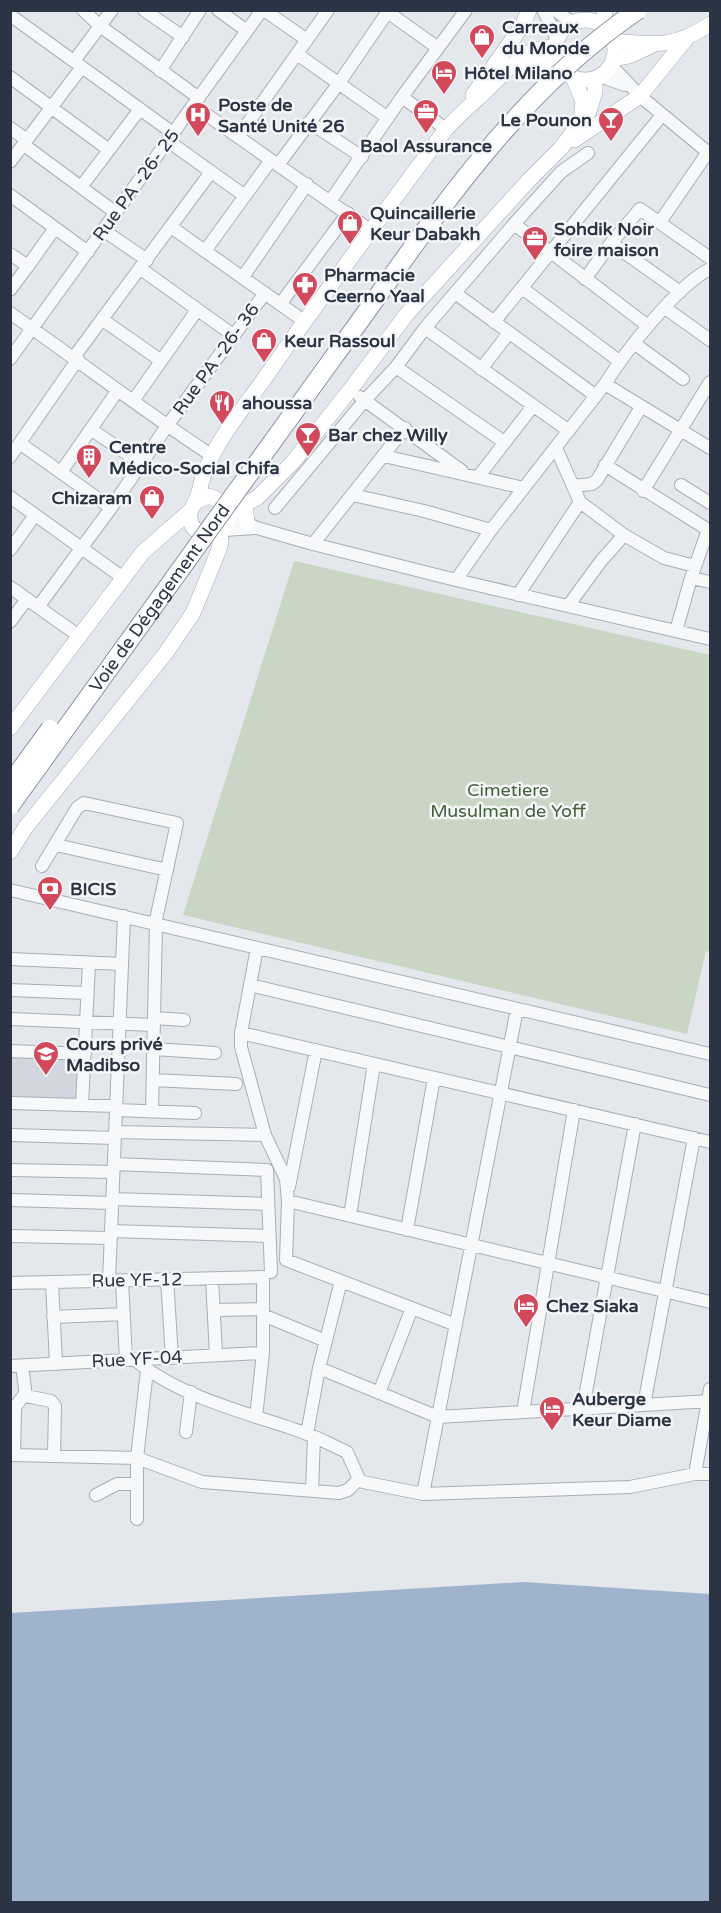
<svg xmlns="http://www.w3.org/2000/svg" width="721" height="1913" font-family="'Varela Round',sans-serif">
  <style>
    .built { fill: #d2d6de }
    .green { fill: #c9d6c5 }
    .water { fill: #9fb4cc }
    .lines { fill: none; stroke-linecap: round; stroke-linejoin: round }
    .minor-casing { stroke: #a9aeb7; stroke-width: 14 }
    .major-casing { stroke: #a3abb8; stroke-width: 16 }
    .minor { stroke: #f7f8fa; stroke-width: 12 }
    .major { stroke: #fff; stroke-width: 15 }
    .highway-bridge-casing { stroke: #8b94a3; stroke-width: 20; stroke-linecap: butt }
    .highway-bridge { stroke: #fff; stroke-width: 18 }
    .labels { text-anchor: middle; stroke-width: 5; stroke-linejoin: round; paint-order: stroke }
    .poi-label { font-size: 18px; font-weight: bold; fill: #2b3445; stroke: #f4f6f9; text-anchor: start }
    .street-label { font-size: 18px; fill: #2b3445; stroke: #f4f6f9 }
    .park-label { font-size: 18px; fill: #3f6138; stroke: #f4f6f9 }
  </style>
  <rect width="100%" height="100%" fill="#e4e7ec"/>
  <path class="built" d="M10,1053L83,1056L80,1100L11,1097Z"/>
  <path class="green" d="M294,561L710,655V952L706,951L687,1034L183,915Z"/>
  <path class="water" d="M524,1582L710,1594V1902H11V1613Z"/>
  <g class="lines">
    <defs>
      <path id="minor" d="M83,10L100,26L199,98
        M144,10L183,37
        M218,10L247,31
        M264,10L307,40
        M543,10L551,25L557,41
        M555,10L573,23
        M389,13L438,48
        M10,15L173,133
        M297,54L388,118
        M74,61L112,10
        M611,65L640,96L710,154
        M160,71L200,10
        M599,76L625,85
        M10,77L109,150
        M402,97L446,129
        M193,105L370,230
        M309,122L362,157
        M10,128L27,140
        M238,137L328,10
        M168,141L245,196
        M24,145L116,213
        M10,162L82,67
        M278,165L339,83L389,10
        M81,187L140,109
        M10,195L88,252
        M331,200L402,97L466,10
        M660,222L708,152
        M514,224L561,172L588,153
        M171,227L304,321
        M103,230L147,260
        M611,243L680,292
        M205,251L271,160
        M10,254L28,266L10,290
        M28,266L55,228
        M141,269L233,335
        M243,277L307,184
        M585,279L611,243L640,209L710,258
        M522,288L619,361
        M455,293L596,396
        M281,303L348,213
        M665,308L710,340
        M10,313C78,360 142,410 211,455
        M103,320L160,360
        M494,322L662,115
        M425,328L569,431
        M635,344L683,379
        M74,357L211,172
        M10,359L262,10
        M396,367L504,442
        M481,369L509,333
        M605,384L710,448
        M360,397L462,471
        M133,401L197,310
        M92,430L142,464
        M21,444L111,508
        M556,448L580,502L624,535L664,558L695,566
        M384,456L524,488
        M10,457L78,359
        M605,465L710,531
        M61,472L118,390
        M478,477L533,406
        M681,485L710,503
        M573,486L592,484L597,480L641,407
        M643,491L710,382
        M353,495L424,511L491,530
        M10,497L122,577
        M275,508L365,400L396,367L425,328L514,224L648,326
        M229,516L257,528L313,544L456,580L710,639
        M224,530L255,528
        M313,544L405,428
        M10,550L35,515
        M691,578L710,582
        M456,580L491,530L605,384C625,352 677,285 710,269
        M10,587L79,636
        M518,595L580,502
        M568,606L601,561L624,535
        M38,607L111,508L167,426L265,293
        M10,622L27,599
        M676,631L691,578L708,530
        M56,845L167,870
        M42,866L77,808L84,803L177,823L155,924
        M10,890L710,1054
        M257,948L241,1033V1047L265,1135L286,1179L288,1201L286,1260
        M10,959L122,964
        M250,985L710,1095
        M10,990L87,993
        M154,1018L184,1020
        M10,1019L154,1025
        M241,1033L710,1142
        M154,1049L215,1053
        M10,1051L85,1054
        M153,1080L236,1084
        M10,1103L116,1106
        M82,1105L89,963
        M116,1110L195,1113
        M152,1112L156,924
        M115,1132L265,1135
        M10,1135L115,1138
        M114,1164L267,1170L271,1272
        M10,1170L113,1172
        M289,1187L316,1050
        M112,1199L268,1204
        M10,1200L112,1203
        M288,1201L710,1302
        M350,1216L374,1064
        M407,1230L434,1078
        M111,1231L270,1236
        M10,1236L111,1238
        M286,1260L456,1325
        M167,1279L172,1358
        M212,1279L216,1355
        M109,1281L124,916
        M122,1281L126,1360
        M52,1282L56,1364
        M10,1283L263,1277
        M214,1310L263,1309
        M263,1315L326,1341
        M53,1317L124,1314
        M134,1359C180,1398 249,1413 305,1433C319,1438 333,1446 347,1452L359,1479L363,1482L423,1494L630,1487L695,1474H710
        M10,1366L263,1353
        M22,1366L26,1396L51,1401L55,1406L54,1456
        M319,1368L438,1417L710,1401
        M379,1393L412,1308
        M25,1394L15,1407L14,1455L137,1458L202,1482L339,1493L348,1490L359,1479
        M644,1405L694,1138
        M583,1408L635,1124
        M523,1412L574,1110
        M256,1417L263,1353V1277
        M186,1432L191,1392
        M307,1434L319,1368L341,1281
        M695,1474L710,1389
        M312,1491L314,1437
        M423,1494L517,1009
        M96,1495L117,1484H137
        M137,1519V1458L147,1370"/>
      <path id="major" d="M555 50a30 30 0 1 1 60 0a30 30 0 1 1-60 0Z
        M603,26L605,10
        M614,41C654,45 675,48 710,24
        M613,59L629,56L653,45
        M518,62L539,60L559,65
        M573,77L583,101L581,120
        M473,95L522,26L529,10
        M574,140L640,96L686,39
        M195,502L209,496L223,502L229,516C226,544 188,540 190,514C190,509 193,507 195,502C199,496 200,487 202,480C215,440 245,407 269,372C326,290 386,210 446,129C459,115 473,103 487,90C507,71 524,46 555,47
        M245,504L247,523
        M229,512L257,498L292,463L350,390L406,315L530,179L561,148L589,111L595,92V79
        M10,728L143,552L190,511
        M10,852L25,828L165,654L193,613L218,552L221,542L220,533"/>
    </defs>
    <use href="#minor" class="minor-casing"/>
    <use href="#major" class="major-casing"/>
    <use href="#minor" class="minor"/>
    <use href="#major" class="major"/>
    <defs>
      <g id="highway-bridge">
        <path d="M10,784L50,729"/>
        <path id="s1" d="M10,806C118,656 225,507 333,358C424,234 508,98 638,10"/>
      </g>
    </defs>
    <use href="#highway-bridge" class="highway-bridge-casing"/>
    <use href="#highway-bridge" class="highway-bridge"/>
  </g>
  <defs>
    <symbol id="shop-pin" viewBox="-11 -11 22 30"><path d="M0 17L-7.5 6A9.5 9.5 0 1 1 7.5 6Z" fill="#d1495b" stroke="#f4f6f9"/><path d="M-5-2.5h2.3a2.7 3.5 0 0 1 5.4 0H5L5.5 6h-11ZM-1.5-2.5h3a1.5 2.3 0 0 0-3 0Z" fill="#fff"/></symbol>
    <symbol id="hotel-pin" viewBox="-11 -11 22 30"><path d="M0 17L-7.5 6A9.5 9.5 0 1 1 7.5 6Z" fill="#d1495b" stroke="#f4f6f9"/><path d="M-6-4.5h1.5V1H6V5H4.5V3h-9V5H-6ZM-4 0a1.8 1.8 0 1 1 3.6 0ZM.5 0V-2.5h3Q6-2.5 6 0Z" fill="#fff"/></symbol>
    <symbol id="office-pin" viewBox="-11 -11 22 30"><path d="M0 17L-7.5 6A9.5 9.5 0 1 1 7.5 6Z" fill="#d1495b" stroke="#f4f6f9"/><path d="M-6-3h4V-5.5h4V-3h4V5H-6ZM-1-4.5V-3h2v-1.5ZM-6 0V1H6V0Z" fill="#fff"/></symbol>
    <symbol id="hospital-pin" viewBox="-11 -11 22 30"><path d="M0 17L-7.5 6A9.5 9.5 0 1 1 7.5 6Z" fill="#d1495b" stroke="#f4f6f9"/><path d="M-5-5h3v3.5h4V-5h3V5h-3V1.5h-4V5h-3Z" fill="#fff"/></symbol>
    <symbol id="bar-pin" viewBox="-11 -11 22 30"><path d="M0 17L-7.5 6A9.5 9.5 0 1 1 7.5 6Z" fill="#d1495b" stroke="#f4f6f9"/><path d="M-6-5H6L.8 .8V4.5H3.5V6h-7V4.5H-.8V.8Z" fill="#fff"/></symbol>
    <symbol id="pharmacy-pin" viewBox="-11 -11 22 30"><path d="M0 17L-7.5 6A9.5 9.5 0 1 1 7.5 6Z" fill="#d1495b" stroke="#f4f6f9"/><path d="M-2-6h4v4h4v4h-4v4h-4v-4h-4v-4h4Z" fill="#fff"/></symbol>
    <symbol id="restaurant-pin" viewBox="-11 -11 22 30"><path d="M0 17L-7.5 6A9.5 9.5 0 1 1 7.5 6Z" fill="#d1495b" stroke="#f4f6f9"/><path d="M-5-6h1v4h1v-4h1v4h1v-4h1v5L-1.5 .5V6h-2V.5L-5-1ZM5-6V6H3V1.5H1.5Q1.5-4 5-6Z" fill="#fff"/></symbol>
    <symbol id="building-pin" viewBox="-11 -11 22 30"><path d="M0 17L-7.5 6A9.5 9.5 0 1 1 7.5 6Z" fill="#d1495b" stroke="#f4f6f9"/><path d="M-4-6H4V6H1V3H-1V6H-4ZM-2.5-4.3h1.7v1.8h-1.7ZM.8-4.3h1.7v1.8H.8ZM-2.5-1h1.7V.8h-1.7ZM.8-1h1.7V.8H.8Z" fill="#fff"/></symbol>
    <symbol id="bank-pin" viewBox="-11 -11 22 30"><path d="M0 17L-7.5 6A9.5 9.5 0 1 1 7.5 6Z" fill="#d1495b" stroke="#f4f6f9"/><path d="M-6-4H6V4H-6ZM0-2.3a2.3 2.3 0 1 0 0 4.6a2.3 2.3 0 1 0 0-4.6Z" fill="#fff"/></symbol>
    <symbol id="school-pin" viewBox="-11 -11 22 30"><path d="M0 17L-7.5 6A9.5 9.5 0 1 1 7.5 6Z" fill="#d1495b" stroke="#f4f6f9"/><path d="M0-5L7-2L0 1L-7-2ZM-4 1L0 2.5L4 1V4Q0 6-4 4Z" fill="#fff"/></symbol>
  </defs>
  <g fill-rule="evenodd">
    <use href="#shop-pin" x="467" y="22" width="30" height="40"/>
    <use href="#hotel-pin" x="429" y="58" width="30" height="40"/>
    <use href="#office-pin" x="411" y="97" width="30" height="40"/>
    <use href="#hospital-pin" x="183" y="100" width="30" height="40"/>
    <use href="#bar-pin" x="596" y="105" width="30" height="40"/>
    <use href="#shop-pin" x="335" y="208" width="30" height="40"/>
    <use href="#office-pin" x="520" y="224" width="30" height="40"/>
    <use href="#pharmacy-pin" x="290" y="270" width="30" height="40"/>
    <use href="#shop-pin" x="249" y="326" width="30" height="40"/>
    <use href="#restaurant-pin" x="207" y="388" width="30" height="40"/>
    <use href="#bar-pin" x="293" y="420" width="30" height="40"/>
    <use href="#building-pin" x="74" y="442" width="30" height="40"/>
    <use href="#shop-pin" x="137" y="483" width="30" height="40"/>
    <use href="#bank-pin" x="35" y="874" width="30" height="40"/>
    <use href="#school-pin" x="31" y="1039" width="30" height="40"/>
    <use href="#hotel-pin" x="511" y="1291" width="30" height="40"/>
    <use href="#hotel-pin" x="537" y="1394" width="30" height="40"/>
  </g>
  <g class="labels">
    <g class="poi-label">
      <text x="502" y="33">Carreaux<tspan x="502" dy="21">du Monde</tspan></text>
      <text x="464" y="79">Hôtel Milano</text>
      <text x="218" y="111">Poste de<tspan x="218" dy="21">Santé Unité 26</tspan></text>
      <text x="592" y="126" text-anchor="end">Le Pounon</text>
      <text x="426" y="152" text-anchor="middle">Baol Assurance</text>
      <text x="370" y="219">Quincaillerie<tspan x="370" dy="21">Keur Dabakh</tspan></text>
      <text x="554" y="235">Sohdik Noir<tspan x="554" dy="21">foire maison</tspan></text>
      <text x="324" y="281">Pharmacie<tspan x="324" dy="21">Ceerno Yaal</tspan></text>
      <text x="284" y="347">Keur Rassoul</text>
      <text x="242" y="409">ahoussa</text>
      <text x="328" y="441">Bar chez Willy</text>
      <text x="109" y="453">Centre<tspan x="109" dy="21">Médico-Social Chifa</tspan></text>
      <text x="132" y="504" text-anchor="end">Chizaram</text>
      <text x="70" y="895">BICIS</text>
      <text x="66" y="1050">Cours privé<tspan x="66" dy="21">Madibso</tspan></text>
      <text x="546" y="1312">Chez Siaka</text>
      <text x="572" y="1405">Auberge<tspan x="572" dy="21">Keur Diame</tspan></text>
    </g>
    <g class="street-label">
      <text transform="translate(136 185) rotate(-54)" y="6">Rue PA -26- 25</text>
      <text transform="translate(216 359) rotate(-54)" y="6">Rue PA -26- 36</text>
      <text dy="6" stroke="none"><textPath href="#s1" startOffset="256">Voie de Dégagement Nord</textPath></text>
      <text transform="translate(137 1280) rotate(-1)" y="6">Rue YF-12</text>
      <text transform="translate(137 1359) rotate(-3)" y="6">Rue YF-04</text>
    </g>
    <g class="park-label">
      <text x="508" y="796">Cimetiere<tspan x="508" dy="21">Musulman de Yoff</tspan></text>
    </g>
  </g>
  <rect width="721" height="1913" fill="none" stroke="#2b3445" stroke-width="24"/>
</svg>
